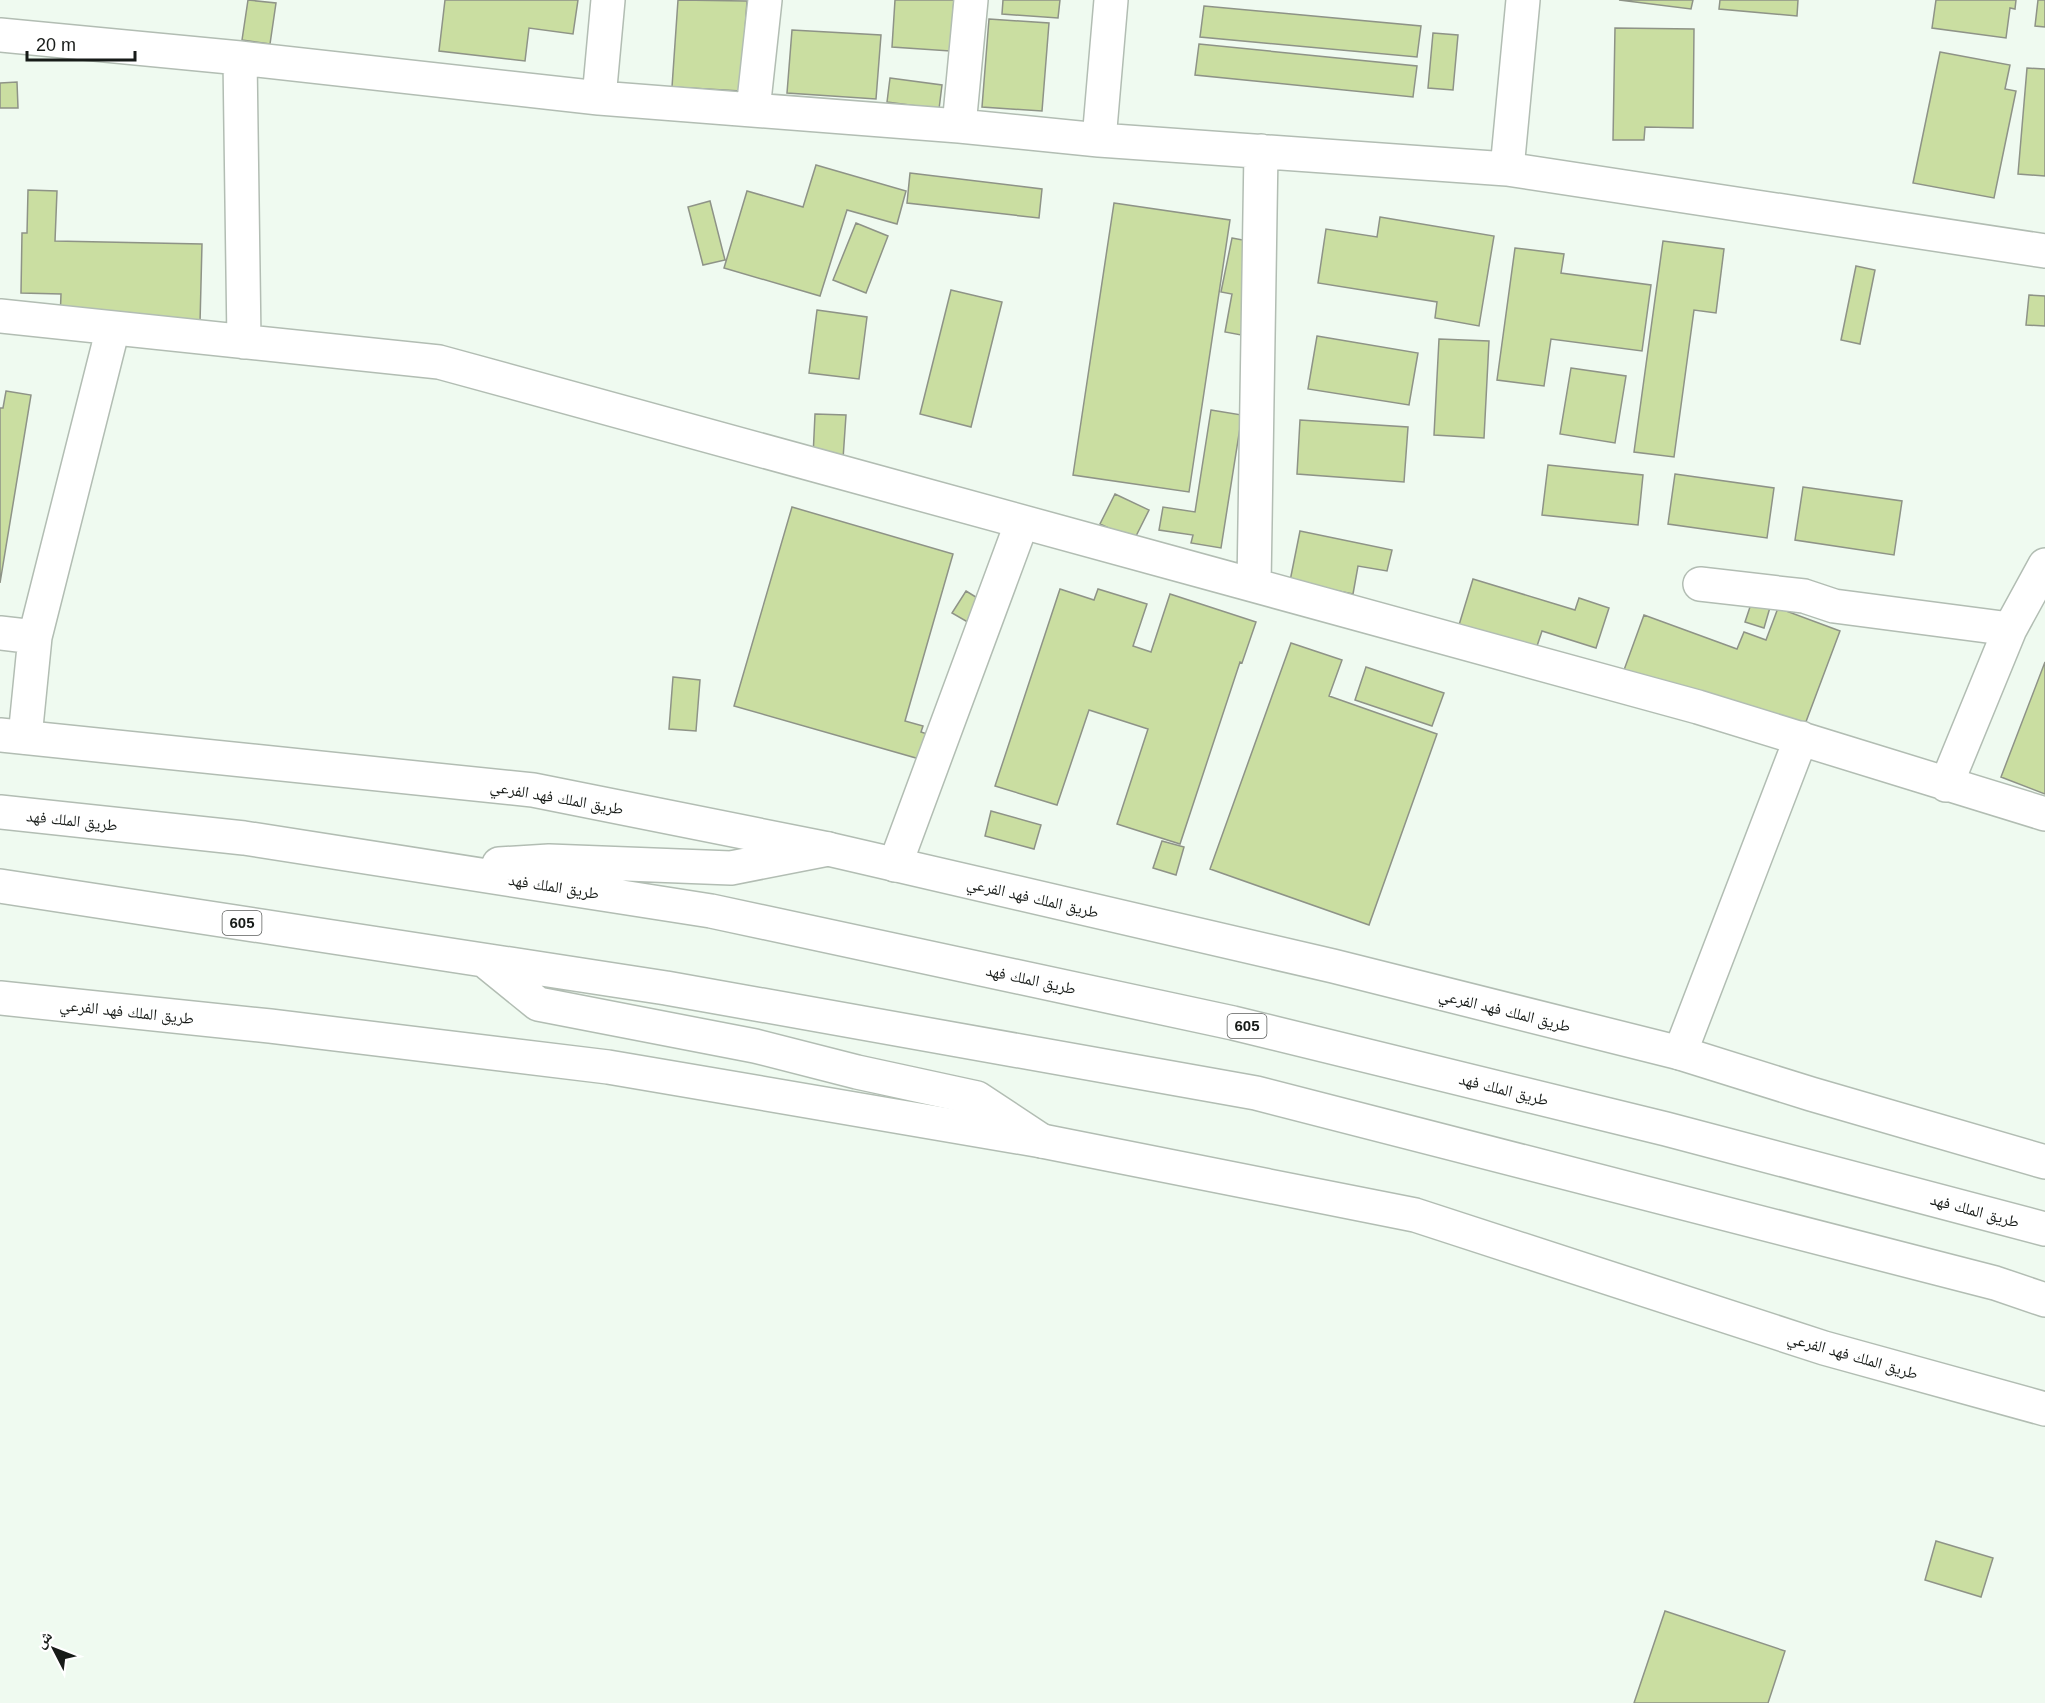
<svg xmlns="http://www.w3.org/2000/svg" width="2045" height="1703" font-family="Helvetica,'Noto Naskh Arabic',sans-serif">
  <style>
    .building { fill: #cadea1; stroke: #8e9387; stroke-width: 1.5 }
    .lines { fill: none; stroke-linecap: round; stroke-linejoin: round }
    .minor-casing { stroke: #b2bdb3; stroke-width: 36 }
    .major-casing { stroke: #b2bdb3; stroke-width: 36 }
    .highway-casing { stroke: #b2bdb3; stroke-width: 36 }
    .minor { stroke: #fff; stroke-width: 33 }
    .major { stroke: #fff; stroke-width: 33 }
    .highway { stroke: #fff; stroke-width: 33 }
    .labels { text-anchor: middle; stroke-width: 5; stroke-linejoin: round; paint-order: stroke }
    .shield { fill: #fff; stroke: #5d5f5d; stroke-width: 1.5 }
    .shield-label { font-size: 15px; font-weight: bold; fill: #171b18 }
    .street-label { font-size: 16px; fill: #171b18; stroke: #fff }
  </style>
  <rect width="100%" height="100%" fill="#effaf0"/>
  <path class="building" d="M248,0L276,3L270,44L242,40Z
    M445,0H578L573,34L529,28L525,61L439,51Z
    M678,0L747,1L741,91L672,87Z
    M895,0H954L950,51L892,47Z
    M1003,0H1060L1058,18L1002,14Z
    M1619,0H1693L1691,9Z
    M1720,0H1798L1797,16L1719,9Z
    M1936,0H2016L2015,9L2010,8L2006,38L1932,28Z
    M2038,0H2045V27L2035,26Z
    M1204,6L1421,26L1417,57L1200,37Z
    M989,19L1049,23L1042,111L982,107Z
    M1615,28L1694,29L1693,128L1645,127L1644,140H1613Z
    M792,30L881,35L876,99L787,93Z
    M1433,33L1458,35L1453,90L1428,88Z
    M1199,44L1417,66L1413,97L1195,75Z
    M1940,52L2010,65L2005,89L2016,91L1994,198L1913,183Z
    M2027,68L2045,69V176L2018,174Z
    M890,78L942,85L939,109L887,102Z
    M17,82L18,108H0V83Z
    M816,165L906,191L897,224L847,210L820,296L724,268L747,191L803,207Z
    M910,173L1042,189L1039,218L907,203Z
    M28,190L57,191L55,241L202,244L200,323L60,320L61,294L21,293L22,233H27Z
    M710,201L725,260L703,265L688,207Z
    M1114,203L1230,220L1189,492L1073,475Z
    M1380,217L1494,236L1479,326L1435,318L1437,302L1318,283L1326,229L1377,237Z
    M856,223L888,236L866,293L833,280Z
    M1232,238L1259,243L1241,335L1225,332L1232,294L1221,292Z
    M1663,241L1724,249L1716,313L1694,310L1674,457L1634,452Z
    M1515,248L1564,254L1561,273L1651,285L1642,351L1551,339L1544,386L1497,380Z
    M1856,266L1875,270L1860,344L1841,340Z
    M951,290L1002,302L971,427L920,414Z
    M2029,295L2045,296V326L2026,325Z
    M817,310L867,317L859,379L809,373Z
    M1317,336L1418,353L1409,405L1308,389Z
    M1439,339L1489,341L1484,438L1434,435Z
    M1571,368L1626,376L1615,443L1560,434Z
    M6,391L31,395L0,583V408H3Z
    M1211,410L1242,415L1221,548L1191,543L1193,535L1159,530L1163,507L1195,512Z
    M815,414L846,415L843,459L813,457Z
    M1300,420L1408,427L1404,482L1297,474Z
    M1548,465L1643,475L1638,525L1542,515Z
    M1675,474L1774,488L1767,538L1668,524Z
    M1803,487L1902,501L1894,555L1795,540Z
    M1115,494L1149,510L1134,540L1100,524Z
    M792,507L953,554L905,721L923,726L921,732L930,735L923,760L734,706Z
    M1300,531L1392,550L1387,571L1358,566L1353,594L1290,581Z
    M1473,579L1575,610L1579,598L1609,608L1596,648L1542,631L1536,649L1459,625Z
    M1060,589L1094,600L1098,589L1147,604L1133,646L1151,652L1170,594L1256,622L1242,663L1240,662L1180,844L1117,824L1148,729L1089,710L1057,805L995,786Z
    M966,591L984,602L971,624L952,613Z
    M1753,598L1771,604L1764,628L1745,622Z
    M1778,608L1840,631L1801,735L1624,670L1644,615L1737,649L1744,632L1766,640Z
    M1291,643L1342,660L1329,696L1437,734L1369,925L1210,869Z
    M2045,662V794L2001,777Z
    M1366,667L1444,693L1432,726L1355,700Z
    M673,677L700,680L696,731L669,729Z
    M991,811L1041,825L1034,849L985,836Z
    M1162,841L1184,847L1176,875L1153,868Z
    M1936,1541L1993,1558L1981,1597L1925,1580Z
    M1665,1611L1785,1651L1768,1703H1634Z"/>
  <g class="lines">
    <defs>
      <path id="minor" d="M0,35L240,58L599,98L959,126L1099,140L1507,169L2045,251
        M240,58L244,342
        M599,98L608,0
        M753,110L765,0
        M959,126L971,0
        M1099,140L1111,0
        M1507,169L1523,0
        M0,316L439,362L1698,707L2045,814
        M1700,584L1804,596L1834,606L2010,629
        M1254,585L1261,151
        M0,633L35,637
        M25,737L35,637L113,328
        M1946,785L2010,629L2045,565
        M895,865L1022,522
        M1680,1053L1801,738"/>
      <path id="major" d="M0,735L533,790L828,849L1333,966L1680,1053L1811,1094L2045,1162
        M0,998L270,1026L608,1067L1042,1141L1415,1215L1824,1348L2045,1409"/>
      <path id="highway" d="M0,812L244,838L711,911L1233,1023L1666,1129L2045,1229
        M499,864L549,861L731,868L828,849
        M0,886L666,988L1256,1093L1995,1283L2045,1300
        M485,961L538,1004L755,1046L857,1072L977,1098L1042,1141"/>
    </defs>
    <use href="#minor" class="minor-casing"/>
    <use href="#major" class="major-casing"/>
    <use href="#highway" class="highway-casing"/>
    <use href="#minor" class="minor"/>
    <use href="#major" class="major"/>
    <use href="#highway" class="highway"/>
  </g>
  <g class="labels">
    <g class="shield">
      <rect x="222.5" y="911" width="39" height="24" rx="4.5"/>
      <rect x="1227.5" y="1014" width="39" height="24" rx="4.5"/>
    </g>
    <g class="shield-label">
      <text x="242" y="928">605</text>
      <text x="1247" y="1031">605</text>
    </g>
    <g class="street-label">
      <text transform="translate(557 797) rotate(10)" y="6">طريق الملك فهد الفرعي</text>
      <text transform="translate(72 820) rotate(6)" y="6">طريق الملك فهد</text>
      <text transform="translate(554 886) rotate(9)" y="6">طريق الملك فهد</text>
      <text transform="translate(1033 897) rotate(13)" y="6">طريق الملك فهد الفرعي</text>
      <text transform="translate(1031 979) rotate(12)" y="6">طريق الملك فهد</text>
      <text transform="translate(1505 1010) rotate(14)" y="6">طريق الملك فهد الفرعي</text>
      <text transform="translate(127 1011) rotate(6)" y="6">طريق الملك فهد الفرعي</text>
      <text transform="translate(1504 1089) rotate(14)" y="6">طريق الملك فهد</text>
      <text transform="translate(1975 1210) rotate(15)" y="6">طريق الملك فهد</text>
      <text transform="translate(1853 1355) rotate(16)" y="6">طريق الملك فهد الفرعي</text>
    </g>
  </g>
  <g transform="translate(54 1649) rotate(312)" stroke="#ffffff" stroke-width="4.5" paint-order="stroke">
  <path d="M0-4.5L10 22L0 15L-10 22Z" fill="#171b18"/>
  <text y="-9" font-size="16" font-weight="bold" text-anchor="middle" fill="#171b18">ش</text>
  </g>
  <path d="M27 51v9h108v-9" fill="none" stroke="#171b18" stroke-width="3"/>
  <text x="36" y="51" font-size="18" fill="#171b18" stroke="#ffffff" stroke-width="4.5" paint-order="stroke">20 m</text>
</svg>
